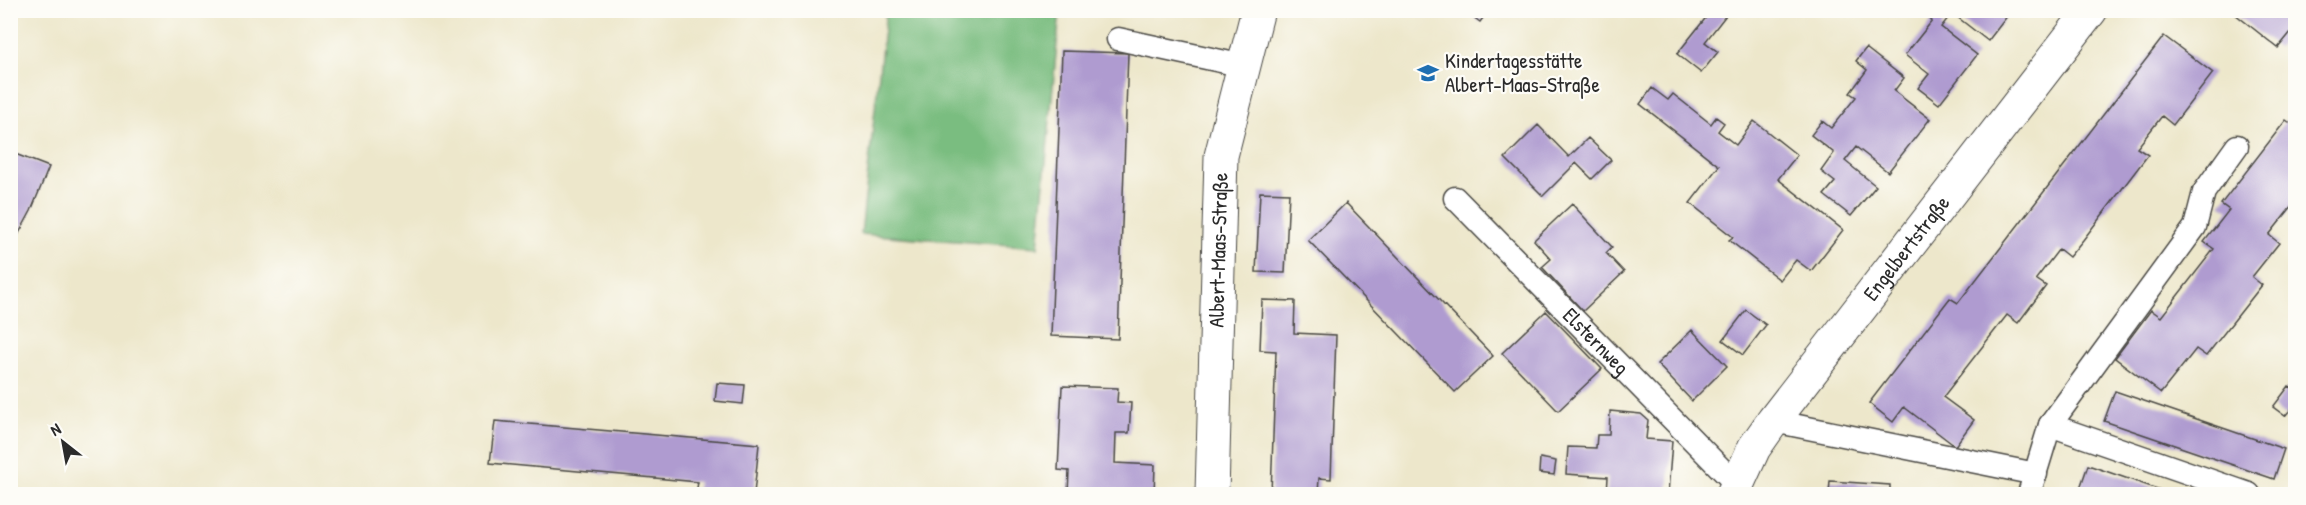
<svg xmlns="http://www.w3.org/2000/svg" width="2306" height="505" font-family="'Patrick Hand',sans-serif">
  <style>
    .forest { fill: #7abd80; stroke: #527456; stroke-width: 1.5 }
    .building { fill: #af9bd0 }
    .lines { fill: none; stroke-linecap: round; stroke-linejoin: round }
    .service-casing { stroke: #484743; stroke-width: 25 }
    .minor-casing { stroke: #484743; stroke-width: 35 }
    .service { stroke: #fff; stroke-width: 22 }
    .minor { stroke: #fff; stroke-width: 33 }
    .labels { text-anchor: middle; stroke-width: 4.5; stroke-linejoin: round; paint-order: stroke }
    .poi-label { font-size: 21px; fill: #2b2b2b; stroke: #fdfcf7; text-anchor: start }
    .street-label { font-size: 21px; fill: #2b2b2b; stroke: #fdfcf7 }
  </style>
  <rect width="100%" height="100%" fill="#fdfcf7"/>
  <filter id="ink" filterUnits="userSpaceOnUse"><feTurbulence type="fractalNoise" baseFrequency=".0167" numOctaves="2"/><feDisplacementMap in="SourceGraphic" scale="12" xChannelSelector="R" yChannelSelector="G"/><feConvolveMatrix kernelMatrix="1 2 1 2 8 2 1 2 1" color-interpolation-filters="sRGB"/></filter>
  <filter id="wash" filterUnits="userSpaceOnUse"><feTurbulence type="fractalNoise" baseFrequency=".008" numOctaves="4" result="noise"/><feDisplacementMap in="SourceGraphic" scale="24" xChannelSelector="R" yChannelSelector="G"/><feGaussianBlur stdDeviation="1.35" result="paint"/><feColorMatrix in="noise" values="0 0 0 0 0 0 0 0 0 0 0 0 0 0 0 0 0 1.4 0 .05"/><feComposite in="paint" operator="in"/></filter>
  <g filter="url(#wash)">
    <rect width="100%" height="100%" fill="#ede7cb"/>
    <path class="forest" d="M886,11H1060L1038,247L861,234Z"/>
    <g id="blocks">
      <path class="building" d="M1464,10H1489L1480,22Z
        M1712,10H1730L1705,42L1718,52L1701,73L1677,54Z
        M1919,10H2003L2008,15L1988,41L1952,13L1941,27L1977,55L1939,104L1918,88L1929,74L1905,55L1932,21Z
        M2230,10H2296V26L2278,48Z
        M2164,36L2213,73L2173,125L2162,116L2137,148L2148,155L2083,240L2069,257L2059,249L2036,279L2046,286L2018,323L2007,315L1943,397L1974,420L1955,446L1904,407L1893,422L1869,403L1950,298L1958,303Z
        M1866,48L1904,78L1894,91L1930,119L1888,172L1856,147L1845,161L1876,186L1851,216L1824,195L1835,182L1821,171L1834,153L1811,135L1822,121L1831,128L1856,97L1850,93L1867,70L1856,61Z
        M1062,51L1128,53L1118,339L1051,336Z
        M1652,88L1668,100L1673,94L1711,124L1716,117L1724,123L1718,131L1736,145L1754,121L1797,155L1778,179L1843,230L1811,271L1796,260L1780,280L1729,240L1733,237L1690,203L1719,166L1640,104Z
        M2286,120L2296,127V201L2269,235L2279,243L2252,277L2262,285L2206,356L2196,349L2161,393L2115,358L2151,310L2161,317L2214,249L2204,242L2229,210L2221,204Z
        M1538,125L1569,157L1588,138L1611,160L1592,179L1576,163L1543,196L1505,158Z
        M10,152L49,167L31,211L10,250Z
        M1260,192L1289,193L1285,273L1256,272Z
        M1346,203L1493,356L1455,392L1308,240Z
        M1572,204L1612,247L1606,253L1624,272L1583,311L1542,267L1551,259L1534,240Z
        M1262,300L1295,301L1294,333L1336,335L1331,479L1319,478L1318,494H1271L1276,351L1260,350Z
        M1746,310L1766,325L1743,355L1723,340Z
        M1546,311L1602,369L1558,411L1502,353Z
        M1692,330L1727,366L1692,401L1657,364Z
        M717,383L745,385L743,404L715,401Z
        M1062,386L1118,388L1117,402L1131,403L1129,433H1116L1115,463L1155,465L1154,494H1068L1069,471L1058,470Z
        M2289,386L2296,390V403L2285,416L2273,407Z
        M2115,391L2284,449L2274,479L2104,421Z
        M1610,411L1641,414L1648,420L1646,439L1672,441L1668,494H1607L1608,477L1566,474L1568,447L1596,448L1597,435H1609Z
        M495,421L759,444L754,494H696L698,482L490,463Z
        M1540,458L1556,461L1554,475L1539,473Z
        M2088,465L2172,494H2078Z
        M1830,481L1890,485V494H1829Z"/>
    </g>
  </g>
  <g filter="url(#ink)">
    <use href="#blocks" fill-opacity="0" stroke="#484743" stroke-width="1.5"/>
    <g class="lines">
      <defs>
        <g id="service">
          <path d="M1118,39L1244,66"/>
          <path id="s1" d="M1455,198L1736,484"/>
          <path d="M1773,421L2036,474"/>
          <path d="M2050,425L2249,494"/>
          <path d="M2029,494L2050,425L2195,227L2204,192L2237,146"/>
        </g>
        <g id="minor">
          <path id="s2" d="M1212,494L1221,156L1258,10"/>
          <path id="s3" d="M1733,494L1754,448L1773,421L2091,10"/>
        </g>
      </defs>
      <use href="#service" class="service-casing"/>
      <use href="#minor" class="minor-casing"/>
      <use href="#service" class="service"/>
      <use href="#minor" class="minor"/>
    </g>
  </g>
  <defs>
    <symbol id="school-bare" viewBox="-9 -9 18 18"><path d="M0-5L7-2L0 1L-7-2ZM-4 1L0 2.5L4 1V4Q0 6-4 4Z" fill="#1f6fb2" stroke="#fdfcf7" stroke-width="2.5" paint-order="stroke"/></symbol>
  </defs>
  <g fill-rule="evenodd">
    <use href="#school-bare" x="1413" y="58" width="30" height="30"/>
  </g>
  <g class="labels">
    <g class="poi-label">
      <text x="1445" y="68">Kindertagesstätte<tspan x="1445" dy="24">Albert-Maas-Straße</tspan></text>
    </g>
    <g class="street-label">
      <text dy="7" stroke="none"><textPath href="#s3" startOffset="302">Engelbertstraße</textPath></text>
      <text dy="7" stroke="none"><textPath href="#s2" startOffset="244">Albert-Maas-Straße</textPath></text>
      <text dy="7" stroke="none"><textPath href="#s1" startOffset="201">Elsternweg</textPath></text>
    </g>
  </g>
  <rect width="2306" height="505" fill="none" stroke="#fdfcf7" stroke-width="36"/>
  <g transform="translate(63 442) rotate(329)" stroke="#fdfcf7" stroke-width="4.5" paint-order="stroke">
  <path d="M0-4.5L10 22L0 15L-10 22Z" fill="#2b2b2b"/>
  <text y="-9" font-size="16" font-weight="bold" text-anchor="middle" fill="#2b2b2b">N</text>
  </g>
</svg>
